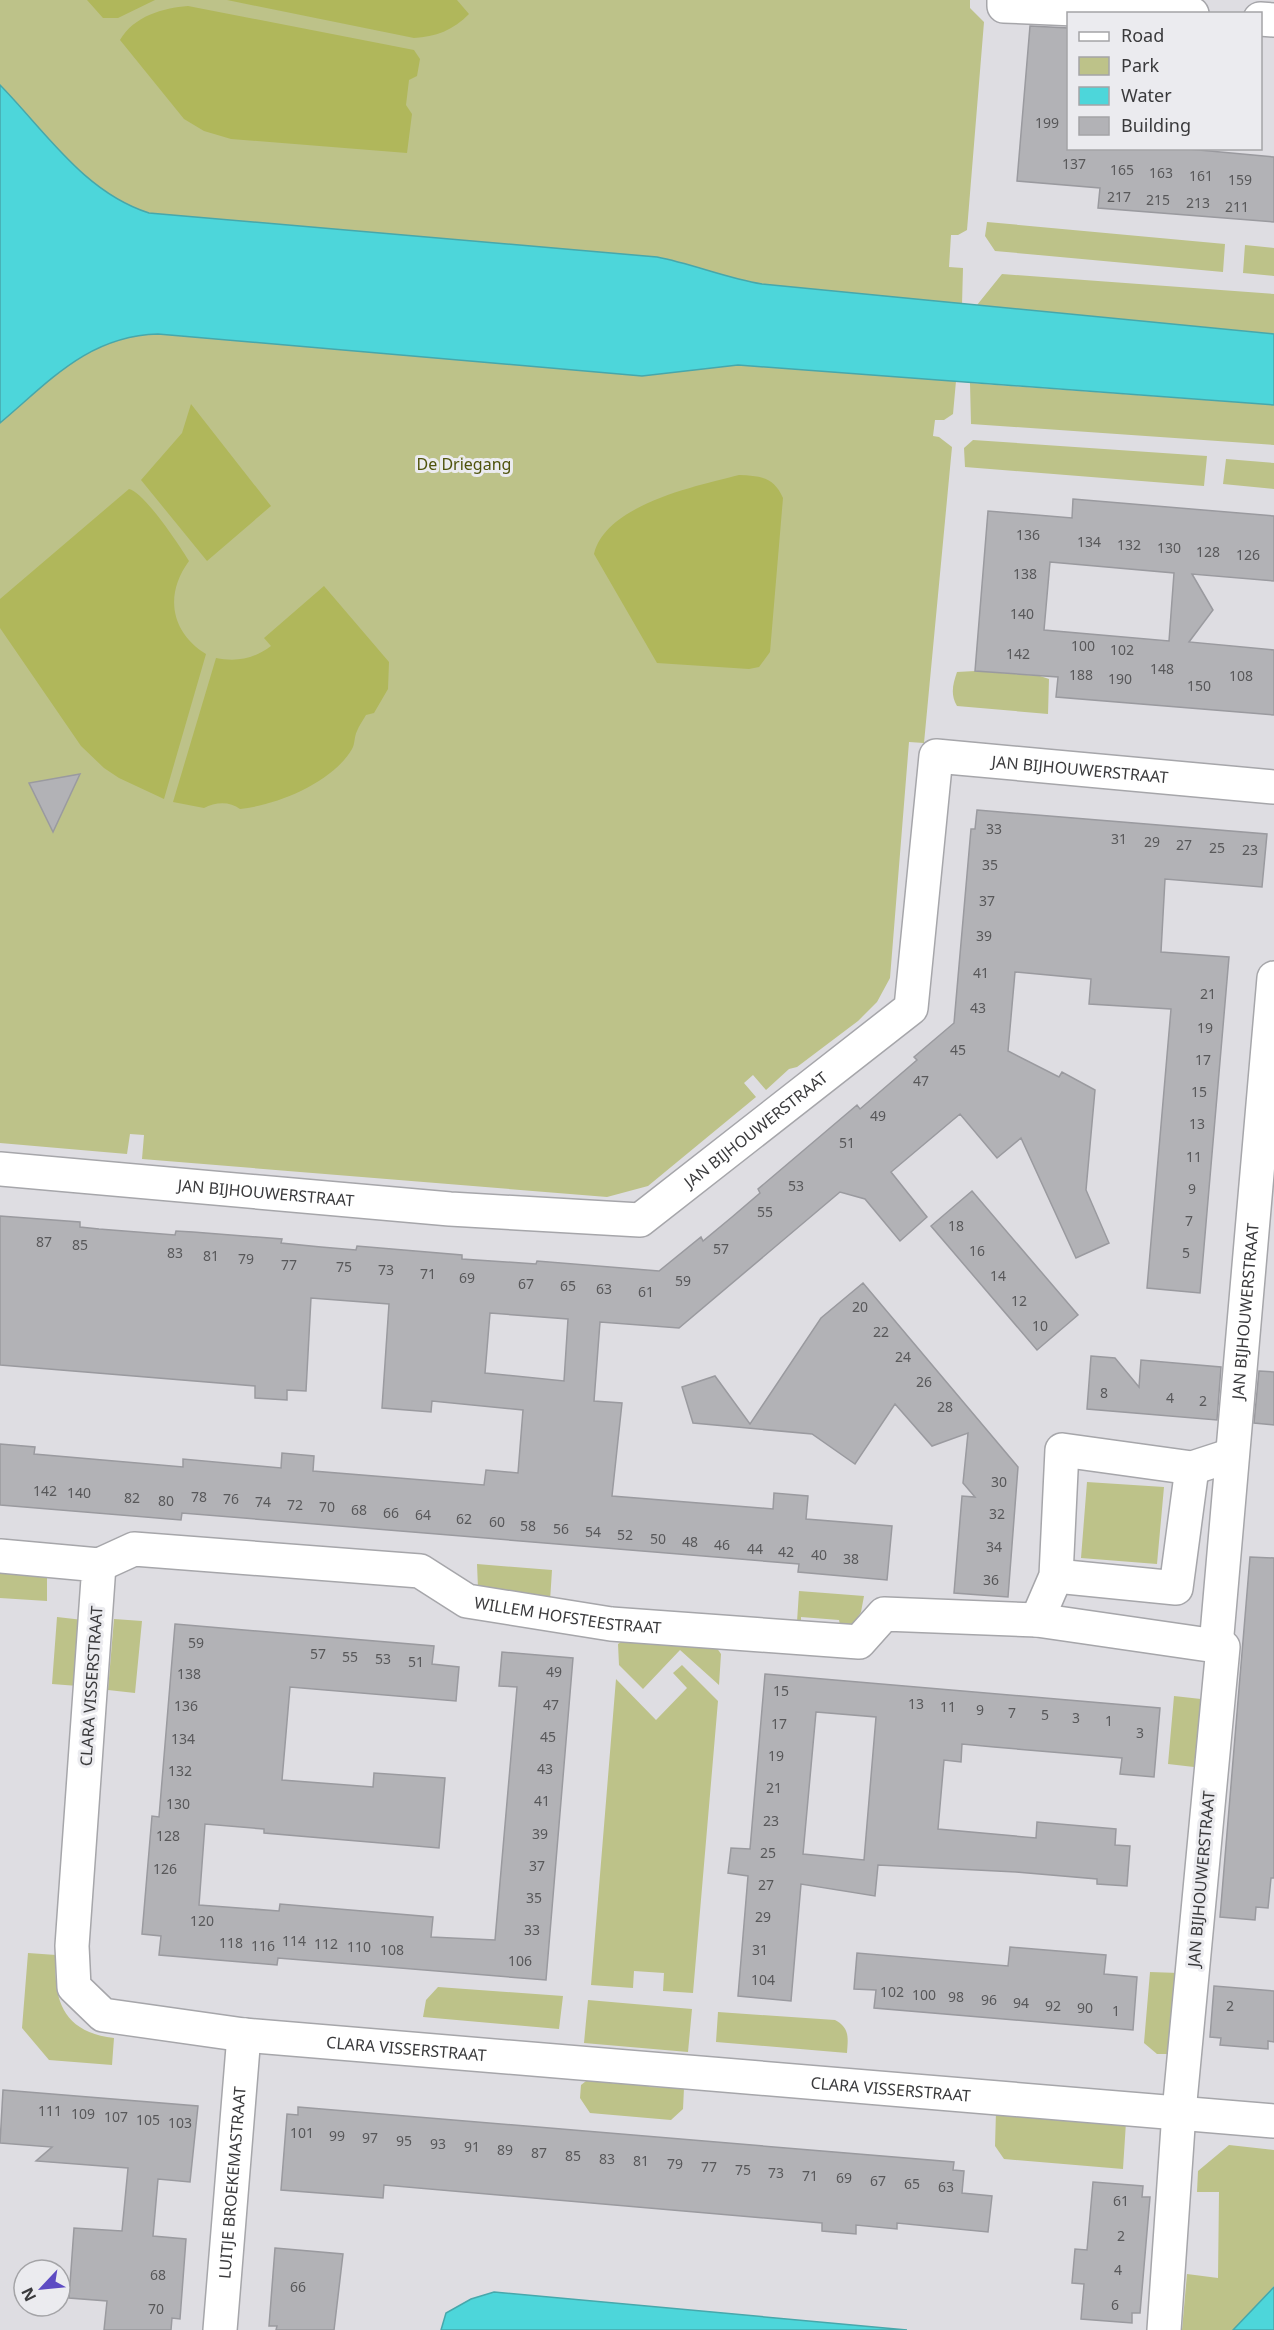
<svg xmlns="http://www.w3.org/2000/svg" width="1274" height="2330" font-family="'Noto Sans',sans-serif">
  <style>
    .green { fill: #bdc289 }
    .forest { fill: #b0b75b }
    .water { fill: #4dd6da; stroke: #47a7ab; stroke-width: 1.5 }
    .building { fill: #b2b2b6; stroke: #9a9a9f; stroke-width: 1.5; fill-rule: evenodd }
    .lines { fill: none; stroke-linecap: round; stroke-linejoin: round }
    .minor-casing { stroke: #a6a6aa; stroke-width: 36 }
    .minor { stroke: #fff; stroke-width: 33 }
    .labels { text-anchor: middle; stroke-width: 6; stroke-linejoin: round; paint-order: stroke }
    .number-label { font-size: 14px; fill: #58585a }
    .park-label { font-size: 16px; fill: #4f530c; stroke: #ebebef }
    .street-label { font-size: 16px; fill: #3a3a3c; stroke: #ebebef }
  </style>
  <rect width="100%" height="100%" fill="#dedde2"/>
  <path class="green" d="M0,0H970V8L984,22L967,230L958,235H951L949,267L963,268L962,305L946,303L939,380L956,381L953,414L944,420H935L933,436L939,437L952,447L924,743L909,742L890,978L877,1002L858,1021L797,1067L789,1069L766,1090L753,1075L744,1083L756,1097L648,1186L607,1197L142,1159L144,1135L130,1134L127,1154L0,1143Z
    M987,222L1225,244L1223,272L995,251L985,236Z
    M1245,245L1274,248V276L1243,273Z
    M1002,274L1274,294V334L977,305Z
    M970,383L1274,405V445L971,424Z
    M973,440L1207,456L1204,486L965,467L964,448Z
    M1226,459L1274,463V489L1223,484Z
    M975,671L1040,676L1049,679L1048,714L957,706C950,694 953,684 957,672Z
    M1087,1482L1164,1487L1157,1564L1081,1558Z
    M477,1564L552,1570L550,1601L478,1588Z
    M0,1572L47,1576V1601L0,1598Z
    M799,1591L864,1596L861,1612L852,1626L840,1625L839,1620L801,1617V1622H797Z
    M57,1617L83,1620L78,1686L52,1684Z
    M114,1619L142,1621L135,1693L108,1690Z
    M627,1638L714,1644L721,1654L719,1685L680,1650L643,1689L619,1665L618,1644Z
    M682,1665L718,1701L693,1993L663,1991L664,1973L634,1971L633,1988L591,1985L616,1679L656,1720L687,1688L673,1673Z
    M1174,1696L1201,1699L1194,1767L1168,1764Z
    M28,1953L56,1955C53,2001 63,2032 114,2038L112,2065L49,2060L22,2028Z
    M1150,1972L1179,1973L1169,2054H1157L1144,2043Z
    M438,1987L563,1996L559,2029L423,2017L426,2000Z
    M588,2000L692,2009L688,2052L584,2043Z
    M718,2012L835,2020C850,2028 848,2038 847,2053L716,2042Z
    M590,2078L616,2084L620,2079L648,2083L649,2087L684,2088L683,2109L671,2120L590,2113L580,2098L581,2085Z
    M996,2111L1126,2122L1123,2169L1004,2159L995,2146Z
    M1229,2145L1274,2150V2286L1233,2330H1182L1187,2274L1218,2278L1219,2192H1197L1198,2171Z"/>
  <path class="forest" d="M87,0H155L118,18H103Z
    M227,0H457L469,14C454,30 435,37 414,38Z
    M188,6L414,50L420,59L417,76L409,80L406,105L412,114L407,153L231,139L204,131L184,119L120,40C134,16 163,8 188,6Z
    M191,404L271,506L207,561L141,480L182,433Z
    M739,475C761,476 774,477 783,498L770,652L759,667L749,669L657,663L594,554C606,504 697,486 739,475Z
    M129,489C144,492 180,546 189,561C164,595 171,632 206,654L164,799L119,778L104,768L81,746L0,628V599Z
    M324,586L389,662L388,689L374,713L366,715C363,720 359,726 357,731C354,737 355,744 352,749C332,783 277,805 240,809C230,801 215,802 204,808L173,802L216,658C236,662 254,659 271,646L264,638Z"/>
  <path class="water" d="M0,85C46,132 84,192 149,213L657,257C693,264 726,278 762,284L1274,334V405L738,365L642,376L158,334C88,336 50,381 0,423Z
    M1274,2287V2330H1233Z
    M494,2292L907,2330H441L446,2313L471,2299Z"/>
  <path class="building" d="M1030,26L1068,28V148H1177L1274,157V222L1098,208L1100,188L1017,181Z
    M1073,499L1274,516V581L1192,574L1213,610L1189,642L1274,650V715L1056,697L1058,677L975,671L988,511L1072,518ZM1050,562L1174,573L1169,641L1044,630Z
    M80,774L53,832L29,783Z
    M977,810L1267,834L1262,887L1165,879L1161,952L1229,957L1200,1293L1147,1288L1171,1009L1089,1004L1091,979L1015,972L1008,1051L1059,1077L1062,1072L1095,1090L1086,1190L1109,1243L1076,1258L1021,1138L997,1158L960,1114L891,1172L927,1217L900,1241L865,1199L840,1192L679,1328L600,1322L594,1401L622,1403L612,1496L773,1509L774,1493L808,1496L806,1519L892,1526L887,1580L798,1572L799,1564L182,1513L181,1520L0,1505V1444L35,1447L34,1454L183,1467V1459L281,1468L282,1453L314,1456L313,1471L484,1485L486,1470L518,1473L523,1410L432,1401L431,1412L382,1408L389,1304L311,1298L306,1391L287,1390V1400L255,1398V1386L0,1365V1216L80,1222V1227L99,1229L175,1235L176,1231L193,1232L282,1239L281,1243L321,1247L356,1250L357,1246L462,1255V1259L536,1264L537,1261L659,1271L701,1237L703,1241L732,1217L760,1193L758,1189L771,1178L857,1105L860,1109L917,1060L914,1057L954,1023L971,829H975ZM490,1313L568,1319L564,1381L485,1373Z
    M972,1191L1078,1315L1037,1350L931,1226Z
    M863,1283L1018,1467L1008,1597L954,1593L962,1496L975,1497L963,1483L968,1433L932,1446L895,1404L855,1464L812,1434L693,1423L682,1387L715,1376L750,1424L821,1318Z
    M1091,1356L1115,1358L1139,1387L1141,1360L1221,1367L1217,1420L1087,1409Z
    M1259,1371L1274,1372V1425L1254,1423Z
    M1250,1557L1274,1558V1878H1271L1268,1908L1256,1907L1255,1920L1220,1917Z
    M175,1624L434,1646L432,1664L459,1667L456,1701L290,1687L282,1780L373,1787L374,1773L445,1778L439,1848L264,1833V1829L205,1824L199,1905L279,1911L280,1904L433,1917L431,1937L495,1940L517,1687L499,1686L502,1652L573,1658L546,1980L278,1958L277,1965L159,1955L161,1936L142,1934L152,1816L159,1817Z
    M765,1674L1160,1708L1154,1777L1120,1774L1122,1758L994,1747L962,1744L961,1762L944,1760L938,1829L1036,1838L1037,1822L1116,1829L1115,1845L1130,1846L1127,1886L1097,1884V1879L1016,1872L878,1865L875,1896L801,1884L791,2001L738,1996L748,1876L728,1873L731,1848L750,1849ZM816,1712L876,1717L864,1860L803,1854Z
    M1010,1947L1106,1955L1104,1974L1137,1977L1133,2030L874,2008L876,1990L854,1989L857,1953L1008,1966Z
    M1214,1986L1274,1991V2042L1268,2041V2049L1220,2045L1221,2038L1210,2037Z
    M3,2090L198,2106L190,2182L158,2179L153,2236L186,2239L180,2319L172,2318L171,2330H104L107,2301L69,2298L74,2228L122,2231L128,2168L36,2161L52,2147L0,2143Z
    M298,2107L954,2162L953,2170L964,2171L962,2193L992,2196L988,2232L897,2223V2229L856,2225V2234L822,2231V2223L384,2185L383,2198L281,2190L287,2114L298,2115Z
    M1093,2182L1143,2186L1142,2197H1150L1140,2313H1132V2323L1081,2319L1084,2284L1072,2283L1075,2249L1087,2250Z
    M275,2248L343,2254L334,2330H276L277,2326H269Z"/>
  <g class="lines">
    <defs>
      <g id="minor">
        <path d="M1004,0V6L1192,14"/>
        <path d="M1260,19L1274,20"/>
        <path id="s1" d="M0,1169L450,1209L640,1220L911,1008L936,756L1274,787"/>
        <path id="s2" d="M0,1556L99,1565L72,1946L74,1987L103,2015L244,2035L1274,2121"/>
        <path id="s3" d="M99,1565L134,1549L420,1571L467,1601L611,1624L859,1642L884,1614L1037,1620L1223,1647L1179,2112L1164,2330"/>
        <path d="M1056,1576L1176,1588L1192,1468"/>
        <path d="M1037,1620L1056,1576L1062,1450L1192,1468L1232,1455"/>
        <path id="s4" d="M1216,1646L1274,978"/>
        <path id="s5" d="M220,2330L244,2035"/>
      </g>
    </defs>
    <use href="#minor" class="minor-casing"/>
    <use href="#minor" class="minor"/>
  </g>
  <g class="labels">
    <g class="number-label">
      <text x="1047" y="128">199</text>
      <text x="1074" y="169">137</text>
      <text x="1122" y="175">165</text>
      <text x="1161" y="178">163</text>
      <text x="1201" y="181">161</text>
      <text x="1240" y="185">159</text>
      <text x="1119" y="202">217</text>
      <text x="1158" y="205">215</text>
      <text x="1198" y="208">213</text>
      <text x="1237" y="212">211</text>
      <text x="1028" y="540">136</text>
      <text x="1089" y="547">134</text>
      <text x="1129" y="550">132</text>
      <text x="1169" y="553">130</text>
      <text x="1208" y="557">128</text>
      <text x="1248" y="560">126</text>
      <text x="1025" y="579">138</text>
      <text x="1022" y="619">140</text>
      <text x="1083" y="651">100</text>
      <text x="1122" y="655">102</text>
      <text x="1018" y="659">142</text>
      <text x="1162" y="674">148</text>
      <text x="1081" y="680">188</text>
      <text x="1241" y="681">108</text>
      <text x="1120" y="684">190</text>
      <text x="1199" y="691">150</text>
      <text x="994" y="834">33</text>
      <text x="1119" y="844">31</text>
      <text x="1152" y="847">29</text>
      <text x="1184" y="850">27</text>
      <text x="1217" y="853">25</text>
      <text x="1250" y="855">23</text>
      <text x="990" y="870">35</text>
      <text x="987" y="906">37</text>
      <text x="984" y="941">39</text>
      <text x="981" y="978">41</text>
      <text x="1208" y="999">21</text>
      <text x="978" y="1013">43</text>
      <text x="1205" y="1033">19</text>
      <text x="958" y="1055">45</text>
      <text x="1203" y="1065">17</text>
      <text x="921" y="1086">47</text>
      <text x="1199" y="1097">15</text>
      <text x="878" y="1121">49</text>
      <text x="1197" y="1129">13</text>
      <text x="847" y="1148">51</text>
      <text x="1194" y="1162">11</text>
      <text x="796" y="1191">53</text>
      <text x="1192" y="1194">9</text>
      <text x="765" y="1217">55</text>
      <text x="1189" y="1226">7</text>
      <text x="956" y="1231">18</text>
      <text x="44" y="1247">87</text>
      <text x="80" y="1250">85</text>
      <text x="721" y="1254">57</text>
      <text x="977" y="1256">16</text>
      <text x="175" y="1258">83</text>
      <text x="1186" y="1258">5</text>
      <text x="211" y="1261">81</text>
      <text x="246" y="1264">79</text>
      <text x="289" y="1270">77</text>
      <text x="344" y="1272">75</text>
      <text x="386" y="1275">73</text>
      <text x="428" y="1279">71</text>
      <text x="998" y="1281">14</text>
      <text x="467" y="1283">69</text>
      <text x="683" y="1286">59</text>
      <text x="526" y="1289">67</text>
      <text x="568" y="1291">65</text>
      <text x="604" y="1294">63</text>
      <text x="646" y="1297">61</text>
      <text x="1019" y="1306">12</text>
      <text x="860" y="1312">20</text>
      <text x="1040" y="1331">10</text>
      <text x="881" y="1337">22</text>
      <text x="903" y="1362">24</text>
      <text x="924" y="1387">26</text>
      <text x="1104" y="1398">8</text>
      <text x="1170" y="1403">4</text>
      <text x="1203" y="1406">2</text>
      <text x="945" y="1412">28</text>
      <text x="999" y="1487">30</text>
      <text x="45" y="1496">142</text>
      <text x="79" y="1498">140</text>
      <text x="199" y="1502">78</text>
      <text x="132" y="1503">82</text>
      <text x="231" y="1504">76</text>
      <text x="166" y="1506">80</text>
      <text x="263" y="1507">74</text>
      <text x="295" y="1510">72</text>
      <text x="327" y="1512">70</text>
      <text x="359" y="1515">68</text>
      <text x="391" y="1518">66</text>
      <text x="997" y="1519">32</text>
      <text x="423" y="1520">64</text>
      <text x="464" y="1524">62</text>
      <text x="497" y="1527">60</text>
      <text x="528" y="1531">58</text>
      <text x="561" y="1534">56</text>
      <text x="593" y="1537">54</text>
      <text x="625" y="1540">52</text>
      <text x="658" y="1544">50</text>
      <text x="690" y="1547">48</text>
      <text x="722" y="1550">46</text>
      <text x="994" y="1552">34</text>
      <text x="755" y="1554">44</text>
      <text x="786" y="1557">42</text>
      <text x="819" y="1560">40</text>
      <text x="851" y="1564">38</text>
      <text x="991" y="1585">36</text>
      <text x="196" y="1648">59</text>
      <text x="318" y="1659">57</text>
      <text x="350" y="1662">55</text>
      <text x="383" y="1664">53</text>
      <text x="416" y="1667">51</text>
      <text x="554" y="1677">49</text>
      <text x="189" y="1679">138</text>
      <text x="781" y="1696">15</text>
      <text x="916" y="1709">13</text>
      <text x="551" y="1710">47</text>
      <text x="186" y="1711">136</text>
      <text x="948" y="1712">11</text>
      <text x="980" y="1715">9</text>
      <text x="1012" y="1718">7</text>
      <text x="1045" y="1720">5</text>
      <text x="1076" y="1723">3</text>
      <text x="1109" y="1726">1</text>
      <text x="779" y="1729">17</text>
      <text x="1140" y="1738">3</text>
      <text x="548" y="1742">45</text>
      <text x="183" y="1744">134</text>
      <text x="776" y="1761">19</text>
      <text x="545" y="1774">43</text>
      <text x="180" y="1776">132</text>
      <text x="774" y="1793">21</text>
      <text x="542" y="1806">41</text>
      <text x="178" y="1809">130</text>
      <text x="771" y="1826">23</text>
      <text x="540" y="1839">39</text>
      <text x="168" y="1841">128</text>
      <text x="768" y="1858">25</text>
      <text x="537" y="1871">37</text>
      <text x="165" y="1874">126</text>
      <text x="766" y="1890">27</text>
      <text x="534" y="1903">35</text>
      <text x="763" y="1922">29</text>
      <text x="202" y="1926">120</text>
      <text x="532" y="1935">33</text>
      <text x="294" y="1946">114</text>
      <text x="231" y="1948">118</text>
      <text x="326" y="1949">112</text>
      <text x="263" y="1951">116</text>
      <text x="359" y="1952">110</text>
      <text x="392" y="1955">108</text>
      <text x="760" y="1955">31</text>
      <text x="520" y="1966">106</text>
      <text x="763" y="1985">104</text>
      <text x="892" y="1997">102</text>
      <text x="924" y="2000">100</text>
      <text x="956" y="2002">98</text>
      <text x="989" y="2005">96</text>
      <text x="1021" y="2008">94</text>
      <text x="1053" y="2011">92</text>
      <text x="1230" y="2011">2</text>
      <text x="1085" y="2013">90</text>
      <text x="1116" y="2016">1</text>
      <text x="50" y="2116">111</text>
      <text x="83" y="2119">109</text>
      <text x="116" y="2122">107</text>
      <text x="148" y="2125">105</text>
      <text x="180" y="2128">103</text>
      <text x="302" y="2138">101</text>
      <text x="337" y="2141">99</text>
      <text x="370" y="2143">97</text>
      <text x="404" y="2146">95</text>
      <text x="438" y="2149">93</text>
      <text x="472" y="2152">91</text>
      <text x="505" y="2155">89</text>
      <text x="539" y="2158">87</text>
      <text x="573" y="2161">85</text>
      <text x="607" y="2164">83</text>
      <text x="641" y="2166">81</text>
      <text x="675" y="2169">79</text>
      <text x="709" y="2172">77</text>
      <text x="743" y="2175">75</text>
      <text x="776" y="2178">73</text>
      <text x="810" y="2181">71</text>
      <text x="844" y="2183">69</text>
      <text x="878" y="2186">67</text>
      <text x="912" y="2189">65</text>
      <text x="946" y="2192">63</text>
      <text x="1121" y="2206">61</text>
      <text x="1121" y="2241">2</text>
      <text x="1118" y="2275">4</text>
      <text x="158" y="2280">68</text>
      <text x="298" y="2292">66</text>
      <text x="1115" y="2310">6</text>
      <text x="156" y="2314">70</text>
    </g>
    <g class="park-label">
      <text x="464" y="470">De Driegang</text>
    </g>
    <g class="street-label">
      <text dy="6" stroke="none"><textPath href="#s1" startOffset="1384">JAN BIJHOUWERSTRAAT</textPath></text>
      <text dy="6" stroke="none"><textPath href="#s1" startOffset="789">JAN BIJHOUWERSTRAAT</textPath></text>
      <text dy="6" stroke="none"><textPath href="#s1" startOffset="267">JAN BIJHOUWERSTRAAT</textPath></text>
      <text dy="6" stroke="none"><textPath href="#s4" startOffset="336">JAN BIJHOUWERSTRAAT</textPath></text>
      <text dy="6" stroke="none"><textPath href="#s3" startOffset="483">WILLEM HOFSTEESTRAAT</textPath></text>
      <text transform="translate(91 1686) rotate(-86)" y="6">CLARA VISSERSTRAAT</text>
      <text transform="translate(1201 1879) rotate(-85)" y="6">JAN BIJHOUWERSTRAAT</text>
      <text dy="6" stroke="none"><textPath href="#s2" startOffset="868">CLARA VISSERSTRAAT</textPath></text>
      <text dy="6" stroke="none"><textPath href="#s2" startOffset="1354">CLARA VISSERSTRAAT</textPath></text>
      <text dy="6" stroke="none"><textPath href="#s5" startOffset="148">LUITJE BROEKEMASTRAAT</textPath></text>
    </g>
  </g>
  <rect x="1067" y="12" width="195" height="138" fill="#ebebef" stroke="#a4a4a7" stroke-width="1.5"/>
  <rect x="1079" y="32" width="30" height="9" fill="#ffffff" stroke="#a4a4a7" stroke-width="1.5"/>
  <text x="1121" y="42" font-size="18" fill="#3a3a3c">Road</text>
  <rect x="1079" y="57" width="30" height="18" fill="#bdc289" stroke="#a4a4a7" stroke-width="1.5"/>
  <text x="1121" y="72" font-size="18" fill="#3a3a3c">Park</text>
  <rect x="1079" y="87" width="30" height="18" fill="#4dd6da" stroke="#a4a4a7" stroke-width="1.5"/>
  <text x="1121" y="102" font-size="18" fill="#3a3a3c">Water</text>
  <rect x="1079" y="117" width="30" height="18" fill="#b2b2b6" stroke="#a4a4a7" stroke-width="1.5"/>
  <text x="1121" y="132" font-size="18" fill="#3a3a3c">Building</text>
  <g transform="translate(42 2288) rotate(244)"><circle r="28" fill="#ebebef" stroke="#a4a4a7" stroke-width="1.5"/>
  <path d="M0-4.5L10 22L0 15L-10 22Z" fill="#5d4bc3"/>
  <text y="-9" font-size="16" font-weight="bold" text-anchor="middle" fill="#3a3a3c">N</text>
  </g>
</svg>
